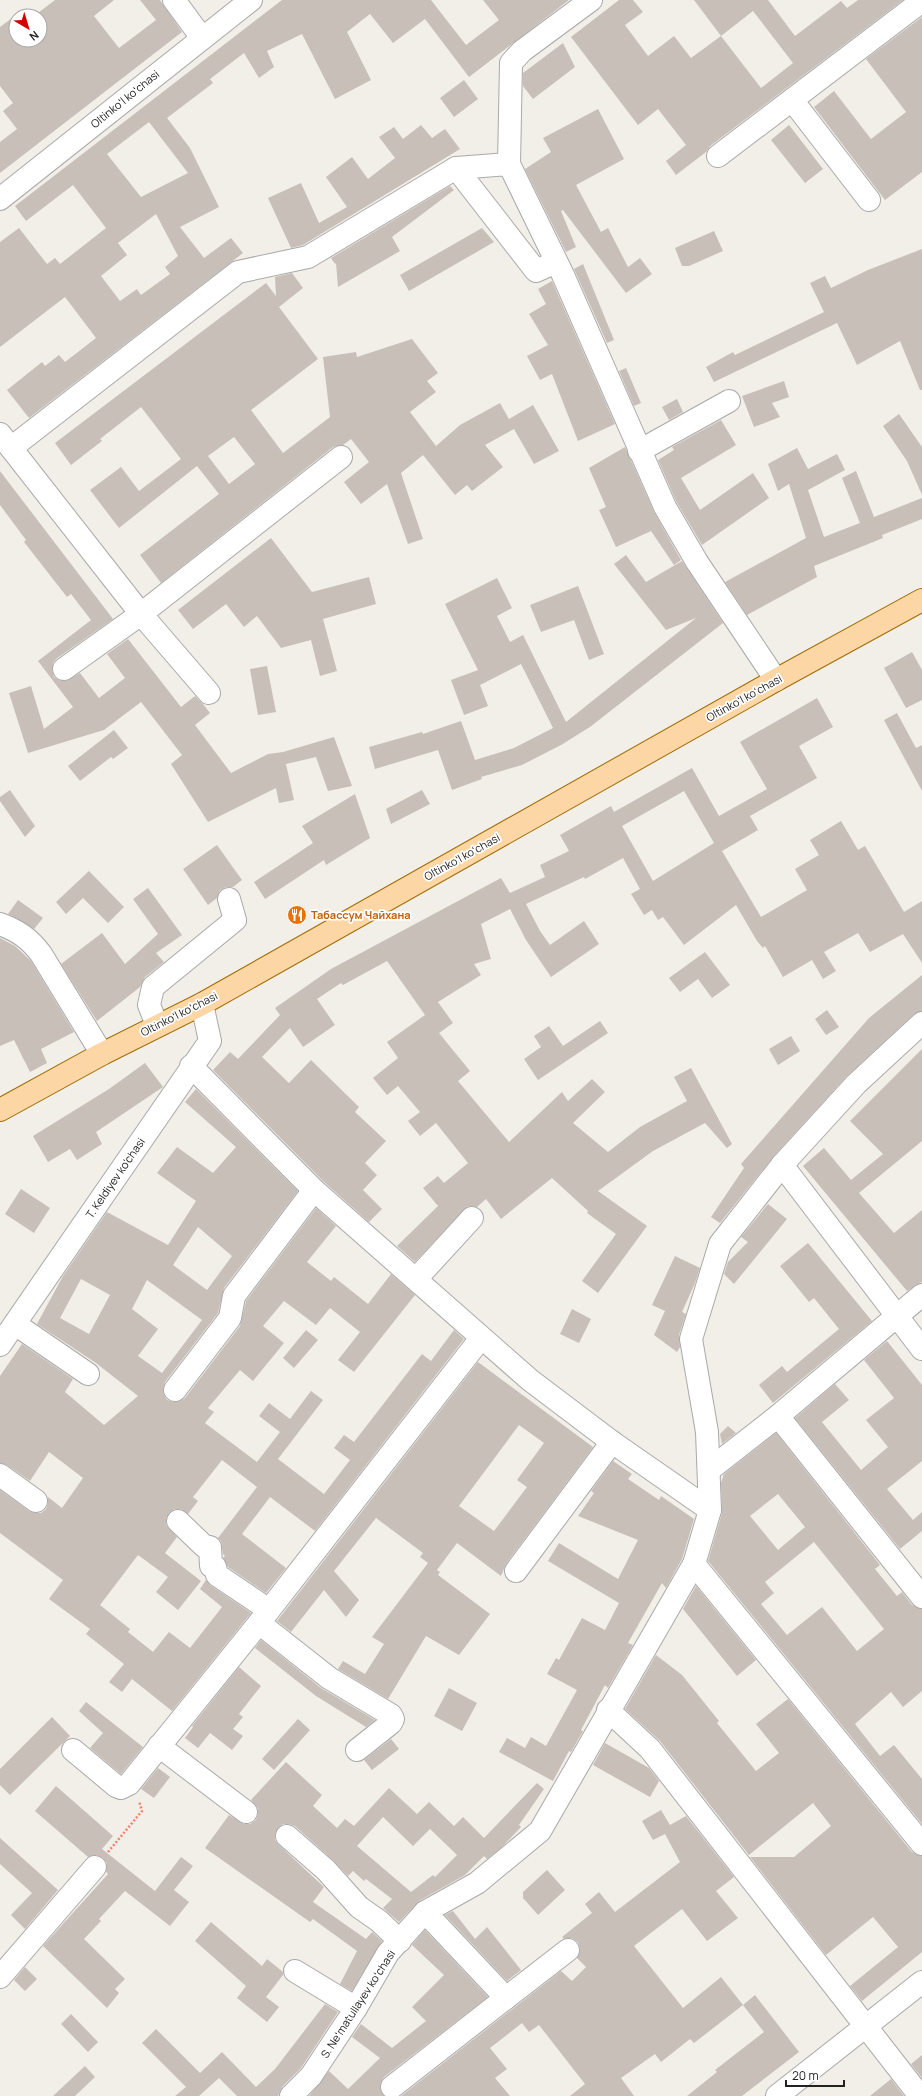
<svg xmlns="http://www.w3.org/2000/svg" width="922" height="2096" font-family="Manrope,sans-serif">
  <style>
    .building { fill: #c7bfb8; fill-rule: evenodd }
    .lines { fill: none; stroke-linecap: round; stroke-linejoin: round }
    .minor-casing { stroke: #a9a9a9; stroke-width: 24 }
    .major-casing { stroke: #a06b00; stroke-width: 24 }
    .path { stroke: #fa8072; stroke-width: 2.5; stroke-dasharray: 2 2; stroke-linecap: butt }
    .minor { stroke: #fff; stroke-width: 22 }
    .major { stroke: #fcd6a4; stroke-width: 22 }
    .labels { text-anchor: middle; stroke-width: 3.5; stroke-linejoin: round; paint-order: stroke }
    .street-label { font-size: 11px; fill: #222; stroke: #fff }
    .food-label { font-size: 11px; font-weight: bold; fill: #c56008; stroke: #fff; text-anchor: start }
  </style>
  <rect width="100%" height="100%" fill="#f2efe9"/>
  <path class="building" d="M55,0H114L94,16L119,48L156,20L140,0H160L182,32L0,173V142L17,129L3,111L13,103L0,86V27L20,12L23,16H16V40H40V16H34Z
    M282,0H431L466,45L499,20L483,0H569L469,77L425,19L393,43L370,14L347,32L371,80L335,99L302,34L267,51L274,67L259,78L244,53L210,79L213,83L167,118L190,148L219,207L180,227L204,258L231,238L243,253L29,418L7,390L42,362L45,366L59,355L65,362L96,338L65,297L0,347V242L19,228L47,264L55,258L60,264L106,228L73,185L26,221L15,206ZM149,122L188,173L141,197L107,154ZM156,214L178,256L165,267L170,274L141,295L137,289L120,301L101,276L127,255L118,243Z
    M619,0H633L643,12L625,25L648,56L674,36L691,58L721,36L694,0H768L795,36L841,1L847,8L858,0H903L710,146L706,152L676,175L666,161L686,145L658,109L638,125L571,37ZM753,11L793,63L761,88L721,36Z
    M922,17V172L885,200L814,107L834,91L871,139L906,112L866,59Z
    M563,43L575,67L533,99L523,86V73Z
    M464,80L478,99L454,117L440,98Z
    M598,109L624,159L576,185L601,232L608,228L628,267L640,258L652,274L626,293L563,210L561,211L576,247L566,252L525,169L551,152L543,138Z
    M421,125L432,138L445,129L460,149L303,245L291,248L268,198L301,183L319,223L347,207L326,177L352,157L368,179L395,158L379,137L394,127L403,139Z
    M789,125L823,169L805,183L771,140Z
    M450,186L454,190L392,237L400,251L338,287L336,263L335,264L331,258Z
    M482,228L494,242L409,291L400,275Z
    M714,231L723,251L689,266H682L675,248Z
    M922,249V390H920L900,341L857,365L837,323L714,382L706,367L733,352L735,355L824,312L810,283L825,276L831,288L868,270Z
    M583,264L614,340L607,343L574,269Z
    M292,273L303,288L279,307L318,359L251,410L283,453L330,417L323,357L356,352L357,357L412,339L438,373L427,381L436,392L410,412L436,446L460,425L500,403L510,421L509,419L533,405L559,451L534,464L514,429L485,445L503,467L472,491L467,485L455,495L423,455L401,473L423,539L408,544L387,484L361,504L344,482L369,462L351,439L343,445L333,447L161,583L140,555L219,494L197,466L119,528L90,490L121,467L139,491L181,459L141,407L100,439L102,441L71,465L55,443L266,283L276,296L275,277ZM234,437L255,464L229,484L208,456Z
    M552,281L615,424L578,441L552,374L540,380L527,356L548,345L529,314L546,304L538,289Z
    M626,368L641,403L634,406L619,371Z
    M784,381L789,397L772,403L780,417L754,427L742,396Z
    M677,399L683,412L669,420L662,407Z
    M899,414L922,447V495L907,461L883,426Z
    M721,420L736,445L681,478L700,510L753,473L769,498L702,545L676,501L658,460L674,450L672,447Z
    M625,447L654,512L681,560L674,565L651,531L616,547L599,510L606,507L589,468Z
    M797,448L808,469L837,454L845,470L808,490L824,537L860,523L842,478L856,471L874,517L922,498V519L882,535L883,538L814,566L817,577L747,615L725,582L806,538L789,484L778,491L768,464Z
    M0,471L113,619L56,659L53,663L52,670L54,677L59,680L66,681L80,673L99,698L125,678L107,654L128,639L181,707L195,696L203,704L210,713L195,725L231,773L268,754L283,752L334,737L352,786L328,791L316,757L286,764L294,800L279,803L276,788L208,822L171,764L182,755L141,702L104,730L28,753L9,693L31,686L44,729L73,707L38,661L91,620L71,594L67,597L24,542L26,540L0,505Z
    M271,538L312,592L369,577L376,604L323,619L337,671L320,676L311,640L281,648L257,616L244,627L226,604L193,629L178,610Z
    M626,555L646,582L682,561L723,623L590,727L561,745L522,765L481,777L482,779L452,790L438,750L375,769L369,747L422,732L423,734L461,721L475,760L514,748L553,728L521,664L480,685L488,706L464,715L451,680L478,670L445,604L497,578L512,608L497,616L510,642L523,635L566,722L696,618L666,630L614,564Z
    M578,586L604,654L589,660L574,620L541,632L530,605Z
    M912,652L922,670V700L906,708L884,668Z
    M267,666L276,712L258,715L250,669Z
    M817,698L833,727L799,746L817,778L750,816L758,830L722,851L761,917L807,890L795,869L819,855L810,840L841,821L858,850L865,846L904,912L922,901V963L903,934L870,952L858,933L824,952L836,971L823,979L812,960L783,977L765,946L763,948L757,941L736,905L684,945L663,917L658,920L652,910L644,915L631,894L640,889L623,858L585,879L584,877L526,904L540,931L550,945L584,921L599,944L551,977L526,940L510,909L481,924L491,959L474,964L481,975L438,1002L453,1023L439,1033L470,1071L458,1081L509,1142L562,1092L568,1101L592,1079L605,1092L573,1123L608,1152L640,1127L687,1101L674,1077L691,1068L732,1144L727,1148L705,1123L653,1151L598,1191L647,1226L598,1293L582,1281L616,1234L587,1213L588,1211L552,1178L501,1219L486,1199L477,1207L468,1206L415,1262L397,1246L438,1206L423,1188L438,1176L444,1183L468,1163L436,1123L420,1136L408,1121L420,1112L398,1086L387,1095L373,1078L398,1058L387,1042L425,1015L387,961L343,985L341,983L317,999L335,1025L303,1047L290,1028L262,1057L289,1083L311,1060L359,1107L355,1112L386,1141L365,1163L377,1175L363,1190L382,1209L369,1222L323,1181L213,1070L230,1052L238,1059L280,1015L275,1008L331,969L501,878L510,893L545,877L540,865L569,851L560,835L611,806L614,812L692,768L719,816L767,789L740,742ZM684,791L714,843L653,881L622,826Z
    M897,713L916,748L922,745V791L884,720Z
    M114,730L128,748L113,759L111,757L80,781L68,766Z
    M10,790L35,826L25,837L0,801V797Z
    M422,790L430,804L391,824L386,809Z
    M355,794L370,838L326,865L324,860L265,899L254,882L313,843L302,826Z
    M217,845L242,880L233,887H226L220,890L217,898L208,905L183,869Z
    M89,871L124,907L108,923L83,898L66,914L56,902Z
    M148,888L182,935L156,953L164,962L145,977L140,987L97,1021L61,964L102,933L125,964L158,934L133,899Z
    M18,900L43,918L34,929L8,914Z
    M0,938L15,946L31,961L74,1032L41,1049L47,1063L30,1072L14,1040L0,1046Z
    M705,952L730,985L712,998L698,979L680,992L669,978Z
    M922,975V1011L914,1014L847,1076L773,1157L720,1223L711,1217L744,1168L741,1164L869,1018Z
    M827,1010L839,1027L826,1035L815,1019Z
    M600,1021L608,1033L538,1080L524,1059L541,1047L534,1036L549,1026L563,1046Z
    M791,1036L800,1051L778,1065L769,1049Z
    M922,1049V1141L859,1193L894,1233L922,1210V1282L907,1291L803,1166L824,1148L851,1180L883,1154L850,1121Z
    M145,1063L163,1087L96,1132L102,1144L77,1160L70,1149L48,1162L33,1136L109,1089Z
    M196,1089L298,1191L224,1288L218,1313L165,1382L163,1389L164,1395L167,1400L174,1402L180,1401L185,1398L240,1326L246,1301L316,1208L336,1226L307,1262L331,1281L334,1277L368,1304L391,1274L415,1295L354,1372L338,1360L360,1332L330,1308L316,1325L284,1301L263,1326L284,1343L253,1381L240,1370L208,1408L214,1412L205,1423L257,1462L280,1432L259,1416L269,1403L290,1419L311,1391L323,1400L278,1459L324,1494L350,1460L334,1448L344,1435L354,1442L422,1354L431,1361L454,1330L464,1339L315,1531L270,1497L242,1534L286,1568L266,1593L228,1567L223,1558L225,1556L223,1554L221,1541L218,1538L257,1487L222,1460L193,1497L198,1501L188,1514L181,1509H174L169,1513L166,1518V1525L177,1537L165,1553L201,1581L178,1610L156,1592L168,1577L138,1555L100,1605L130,1629L128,1632L153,1652L169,1632L190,1648L222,1607L200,1589L206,1580L210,1585L251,1613L172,1711L132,1679L122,1692L109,1682L124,1664L86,1634L90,1629L49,1599L63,1580L0,1533V1490L29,1511L35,1513H41L46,1509L48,1503V1497L62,1508L83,1478L49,1452L30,1481L7,1465L0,1463V1376L22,1344L73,1379L65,1392L104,1425L138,1396L96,1363L37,1324L63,1276L107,1212L168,1245L196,1201L157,1173L177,1147L213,1173L236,1147L185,1102ZM198,1227L232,1256L207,1290L173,1265ZM81,1279L110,1295L89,1334L60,1318ZM147,1280L202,1320L162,1373L138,1356L158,1329L132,1309Z
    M21,1189L50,1208L34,1233L5,1214Z
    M768,1204L787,1219L734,1284L724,1274L728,1262L748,1242L741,1237Z
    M808,1243L872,1321L773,1403L759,1385L782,1366L787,1372L839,1329L814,1298L809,1302L780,1266Z
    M675,1256L700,1268L695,1283L682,1312L686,1314L679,1335L680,1347L677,1352L654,1335L665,1311L652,1305Z
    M572,1309L591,1319L579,1343L560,1334Z
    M306,1330L318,1340L294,1368L283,1358Z
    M887,1341L922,1385V1461L887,1489L913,1520L922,1512V1531L900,1549L795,1418L835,1384L849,1400L822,1422L861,1470L888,1447L866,1420L894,1398L864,1360Z
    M478,1362L593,1447L506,1564L501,1576L457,1543L437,1570L440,1572L438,1575L490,1614L459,1655L426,1636L388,1699L338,1669L343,1661L365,1674L384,1644L372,1637L428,1563L420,1557L423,1553L376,1518L334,1571L359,1600L346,1617L324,1590L291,1632L277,1621ZM519,1425L544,1443L517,1480L527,1487L494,1531L459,1506Z
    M728,1426L736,1433L722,1444L720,1434Z
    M776,1433L880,1565L875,1569L897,1596L902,1592L912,1605L922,1609V1691L903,1707L891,1692L855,1724L880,1756L894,1745L922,1779V1824L708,1561L722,1513L721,1483L724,1474ZM778,1494L805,1527L778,1550L750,1516ZM814,1542L884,1629L857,1651L822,1607L787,1635L761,1604L774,1593L765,1582Z
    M613,1461L632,1474L628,1479L659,1500L661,1496L694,1519L682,1559L666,1588L662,1583L628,1643L633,1645L608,1688L605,1685L581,1730L583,1731L571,1752L569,1751L553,1781L499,1752L507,1738L525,1748L531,1737L546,1746L577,1690L547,1674L556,1658L559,1660L582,1618L605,1630L619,1603L548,1561L559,1543L618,1579L638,1540L578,1516L594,1493L591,1491Z
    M696,1586L756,1660L737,1676L683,1609Z
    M261,1640L321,1688L375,1720L366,1727L316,1696L255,1648Z
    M656,1655L682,1675L719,1721L717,1723L756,1771L779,1753L756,1724L788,1699L912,1852L922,1856V1952L862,2001L850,1986L898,1947L873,1917L826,1955L750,1857H794L831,1826L813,1803L749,1855L660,1741L625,1709Z
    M239,1667L261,1686L239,1714L243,1717L233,1729L243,1736L232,1750L210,1733L198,1748L185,1738L193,1727L192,1726Z
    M449,1688L477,1703L462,1731L434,1716Z
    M86,1702L143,1747L121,1774L90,1748L103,1733L79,1711Z
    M52,1717L70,1736L10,1795L0,1785V1769Z
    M298,1719L310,1730L274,1770L262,1759Z
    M391,1739L399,1749L372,1770L364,1760Z
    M605,1743L649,1768L659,1781L650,1797L593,1765Z
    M286,1762L322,1795L313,1806L337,1828L345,1819L354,1826L389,1788L417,1814L429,1802L454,1826L463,1817L484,1838L537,1783L544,1789L519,1825L521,1827L502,1847L487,1859L484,1856L465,1875L419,1901L399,1922L383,1908L392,1899L366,1879L364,1881L353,1871L348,1876L334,1861L295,1826L289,1824H283L278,1828L275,1834V1840L279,1845L324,1887L313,1902L366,1939L372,1932L382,1941L352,1991L340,1984L357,1951L313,1919L310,1922L205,1848L229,1815L244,1824H250L256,1820L258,1814V1808L251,1800ZM383,1817L413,1846L430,1829L457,1855L435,1877L433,1875L411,1892L357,1846Z
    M158,1768L170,1777L154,1798L141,1789Z
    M56,1786L113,1836L102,1849L155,1891L181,1857L193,1866L174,1890L189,1902L170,1926L125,1891L99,1919L101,1921L84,1939L125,1979L115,1989L119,1993L107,2008L43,1946L108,1874L106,1872L107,1863L103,1858L97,1855L88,1857L35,1811Z
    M661,1810L670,1825L686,1816L734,1877L716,1891L738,1918L707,1941L682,1909L634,1946L683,2008L721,1977L743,2005L694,2043L690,2039L661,2062L655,2054L621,2078L634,2096H570L585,2084L539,2025L529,2032L522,2023L490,2048L507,2069L495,2078L510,2096H401L561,1971L572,1981L586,1967L577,1958L580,1949L578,1942L572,1938L564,1939L562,1937L592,1913L585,1904L599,1892L615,1912L680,1862L665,1834L653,1840L642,1821Z
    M0,1838L58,1890L25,1929L11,1915L32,1893L0,1864Z
    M547,1870L565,1890L538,1915L523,1898V1892Z
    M453,1911L475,1939L487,1927L521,1970L507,1981L445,1915Z
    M211,1922L262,1966L267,1959L283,1972V1975L266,1997L279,2007L267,2022L237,1998L246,1986L195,1941Z
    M425,1930L488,1997L384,2077L381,2082L380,2088L384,2096H309L329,2071L348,2089L380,2058L352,2037L361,2024L392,2048L426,2021L412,2007L444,1975L412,1945Z
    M25,1967L37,1979L25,1991L14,1980Z
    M755,1995L799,2052L742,2096H687L717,2072L715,2070L764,2032L743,2005Z
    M325,2004L338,2012L301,2068L282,2087L278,2096H237L219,2078L199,2096H175L186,2087L142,2043L156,2029L200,2073L222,2052L256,2087L275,2069Z
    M71,2014L98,2042L88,2052L61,2024Z
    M922,2055V2078L911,2064Z
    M85,2066L95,2077L75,2096H53Z
    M891,2079L904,2096H870Z"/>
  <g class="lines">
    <defs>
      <g id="minor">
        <path d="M174,0L202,38"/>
        <path d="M792,100L869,200"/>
        <path d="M718,156L922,1"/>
        <path d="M509,164L511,63L522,51L591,0"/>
        <path d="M456,168L536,271L556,262"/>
        <path d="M0,199L251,0"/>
        <path d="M0,434L141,614L209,693"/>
        <path d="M11,448L238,272L308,257L456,168L509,164L563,275L665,507L697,562L776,680"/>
        <path d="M639,451L729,401"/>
        <path d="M64,669L141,614L341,457"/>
        <path d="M0,924C18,931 29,938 41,954L102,1054"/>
        <path d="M157,1025L149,1005L153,987L235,920L229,899"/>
        <path d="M191,1066L314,1190L530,1380L612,1442L710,1510"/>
        <path d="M782,1165L922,1349"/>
        <path d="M416,1279L472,1218"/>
        <path d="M15,1324L88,1374"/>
        <path id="s1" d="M0,1345L210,1041L202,1004"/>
        <path d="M175,1390L230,1318L234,1296L314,1190"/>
        <path d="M778,1416L922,1597"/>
        <path d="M709,1470L778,1416L922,1295"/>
        <path d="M0,1475L36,1501"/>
        <path d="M178,1521L204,1546L210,1547L211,1566L215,1567L217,1575L269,1610"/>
        <path d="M694,1564L922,1844"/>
        <path d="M516,1571L612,1442"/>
        <path d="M259,1623L329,1678L391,1715L393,1719L391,1723L357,1750"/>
        <path d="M608,1710L650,1749L920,2096"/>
        <path d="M159,1746L246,1812"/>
        <path d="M73,1750L116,1786L121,1788L129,1784L259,1623L481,1338"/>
        <path d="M287,1836L326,1870L359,1907L379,1921L400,1941"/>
        <path d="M295,1971L356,2008"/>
        <path d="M0,1977L95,1867"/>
        <path d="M506,1998L568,1950"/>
        <path d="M392,2087L506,1998L425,1912"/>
        <path d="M291,2096L311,2076L356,2008L388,1953L425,1912L477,1883L540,1831L694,1564L710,1510L707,1432L691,1339L720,1244L782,1165L856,1084L922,1023"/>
        <path d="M777,2096L922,1982"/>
      </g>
      <path id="major" d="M0,1110L102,1054L202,1004L776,680L922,600"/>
    </defs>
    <use href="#minor" class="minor-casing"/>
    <use href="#major" class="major-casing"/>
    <path class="path" d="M108,1852L142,1811L139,1801"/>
    <use href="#minor" class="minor"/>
    <use href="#major" class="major"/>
  </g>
  <defs>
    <symbol id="restaurant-disc" viewBox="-11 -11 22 22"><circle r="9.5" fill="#e8710a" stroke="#fff"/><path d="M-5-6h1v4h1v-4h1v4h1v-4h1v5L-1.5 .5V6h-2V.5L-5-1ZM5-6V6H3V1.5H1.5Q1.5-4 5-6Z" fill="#fff"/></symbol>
  </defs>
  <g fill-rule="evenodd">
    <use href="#restaurant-disc" x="286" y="904" width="22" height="22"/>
  </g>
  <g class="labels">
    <g class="street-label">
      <text transform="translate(125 99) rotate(-39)" y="4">Oltinkoʻl koʻchasi</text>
      <text transform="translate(744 698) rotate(-29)" y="4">Oltinkoʻl koʻchasi</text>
      <text transform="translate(462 857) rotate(-29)" y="4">Oltinkoʻl koʻchasi</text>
      <text transform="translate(179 1014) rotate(-27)" y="4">Oltinkoʻl koʻchasi</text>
      <text dy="4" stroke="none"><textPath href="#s1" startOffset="203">T. Keldiyev ko'chasi</textPath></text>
      <text transform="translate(358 2004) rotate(-57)" y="4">S. Neʻmatullayev koʻchasi</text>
    </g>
    <g class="food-label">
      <text x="311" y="919">Табассум Чайхана</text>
    </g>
  </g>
  <g transform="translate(28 28) rotate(142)"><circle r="19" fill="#ffffff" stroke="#a7a7a7"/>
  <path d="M0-3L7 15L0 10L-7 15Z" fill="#d40000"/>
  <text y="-6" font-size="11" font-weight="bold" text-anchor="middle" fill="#222222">N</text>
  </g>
  <path d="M786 2080v6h58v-6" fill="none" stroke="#222222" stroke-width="2"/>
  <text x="792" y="2080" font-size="12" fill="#222222" stroke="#ffffff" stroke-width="3" paint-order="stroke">20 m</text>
</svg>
